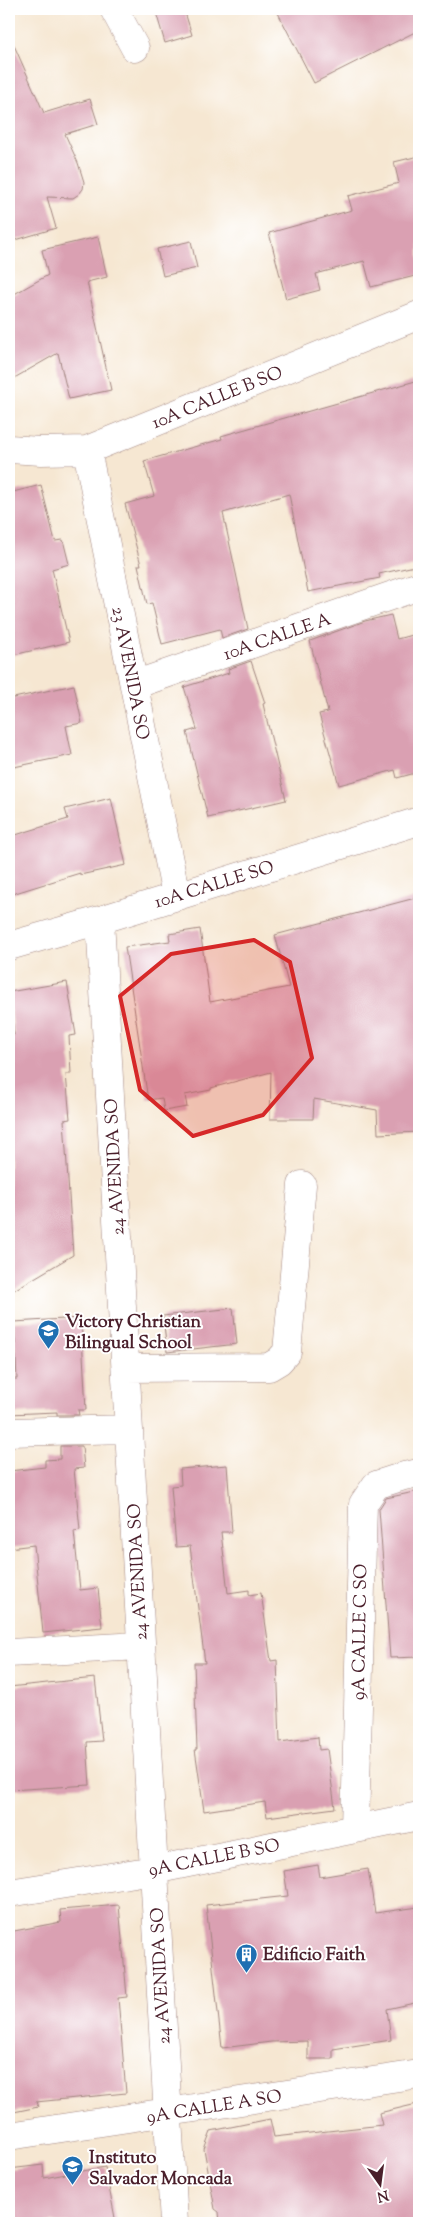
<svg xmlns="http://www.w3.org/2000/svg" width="428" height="2232" font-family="'Sorts Mill Goudy',serif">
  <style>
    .building { fill: #daa0b2 }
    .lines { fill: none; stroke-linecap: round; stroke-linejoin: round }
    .minor-casing { stroke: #a0837e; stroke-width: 29 }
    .minor { stroke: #fff; stroke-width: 28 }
    .marked { fill: #d62828; fill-opacity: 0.2; stroke: #d62828; stroke-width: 4; stroke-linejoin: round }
    .labels { text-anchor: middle; stroke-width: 4; stroke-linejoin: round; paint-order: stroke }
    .street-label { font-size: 18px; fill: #4a1f2b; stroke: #fff }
    .poi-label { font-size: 18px; font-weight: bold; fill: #4a1f2b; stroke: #fff; text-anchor: start }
  </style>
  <rect width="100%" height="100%" fill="#fff"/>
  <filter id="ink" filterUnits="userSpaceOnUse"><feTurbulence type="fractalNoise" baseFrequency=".02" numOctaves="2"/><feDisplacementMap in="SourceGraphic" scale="10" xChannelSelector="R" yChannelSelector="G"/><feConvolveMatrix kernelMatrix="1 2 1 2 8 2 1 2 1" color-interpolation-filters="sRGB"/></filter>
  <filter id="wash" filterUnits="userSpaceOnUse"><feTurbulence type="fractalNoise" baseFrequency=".0096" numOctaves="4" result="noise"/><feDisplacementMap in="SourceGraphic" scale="20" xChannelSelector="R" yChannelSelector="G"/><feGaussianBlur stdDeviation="1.12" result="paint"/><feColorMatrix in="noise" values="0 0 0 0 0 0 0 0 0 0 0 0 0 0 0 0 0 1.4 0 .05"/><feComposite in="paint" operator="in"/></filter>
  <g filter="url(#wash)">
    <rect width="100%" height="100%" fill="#f6e7d2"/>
    <g id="blocks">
      <path class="building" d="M155,9H184L192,35L165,43Z
        M276,9H419V30L314,83Z
        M9,34L44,113L90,99L98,124L65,134L78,163L84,182L83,189L79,194L73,198L47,197L56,228L9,242Z
        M419,156V275L371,287L364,261L316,274L320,290L286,299L269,233L352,210L348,196L399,183L394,162Z
        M98,237L107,277L87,282L111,390L69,399L58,353L9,381V297L48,275L42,250Z
        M191,241L197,268L163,276L157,249Z
        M419,380V565L379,574L380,578L308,592L289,494L223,513L248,629L222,638L220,629L162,644L152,603L147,604L138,565H141L125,504L154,496L144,461L222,439L221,436Z
        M41,485L55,541L63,540L69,564L52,569L69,642L9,656V493Z
        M391,615L397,639L419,633V772L397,778L395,770L339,785L319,714L328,712L310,641L365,621Z
        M251,661L265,703L263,704L286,800L208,818L187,732L197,729L184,687L229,673L228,669Z
        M74,685L82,723L66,726L72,755L9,768V699Z
        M111,798L126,865L80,875V873L9,895V837L68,819L65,809Z
        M419,897V1132L378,1134L377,1110L314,1099L313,1119H270L271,1072L211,1088V1090L185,1095L187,1107L164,1111L162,1098L148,1100L125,947L170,941L169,934L200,929L210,1002L289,987L275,935Z
        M67,982L76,1035L69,1036L71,1074H66L70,1119L64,1120L73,1255L9,1293V1036L14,1035L9,992Z
        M233,1308L237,1344L167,1352L163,1316Z
        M81,1318L86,1410H78L79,1415H57V1412L9,1414V1379H17L14,1322Z
        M60,1446H82L84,1468L74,1469L80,1530L74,1531L80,1590L98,1588L102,1627L43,1633L34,1545L9,1548V1471L45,1467V1460L60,1459Z
        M227,1465L232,1532H221L228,1593L249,1590V1595L261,1593L271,1661L277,1660L280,1742L318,1737L319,1750L327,1749L335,1808L267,1817L265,1802L204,1811L195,1749H197L194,1663H205L190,1546L176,1547L171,1486L181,1485L180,1469Z
        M419,1491V1657L390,1658L379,1509L386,1498Z
        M95,1678L102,1741L87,1742L90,1785L9,1790V1687Z
        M318,1865L320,1877L368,1869L375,1913L419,1907V2002L387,2009L391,2040L333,2049V2059H308V2041L271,2042L222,2048L206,1905L288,1896L284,1871Z
        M119,1905L127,1997L118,1998L126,2093L36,2102L38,2107L9,2113V1932L61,1922L60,1910Z
        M417,2104L419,2116V2223H220L219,2212L215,2209L204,2149L211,2131L270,2119L274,2137L382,2125L379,2113Z
        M43,2165L44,2178L105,2167L116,2223H9V2169Z"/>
    </g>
  </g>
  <g filter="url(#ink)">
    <use href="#blocks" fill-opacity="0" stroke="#a0837e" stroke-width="1"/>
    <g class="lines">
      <defs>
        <path id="minor" d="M114,9L135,48
          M9,449L41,451L87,450L419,315
          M87,450L176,896
          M134,685L419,586
          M100,920L174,2223
          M9,946L100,920L419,821
          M126,1368L269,1367L279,1361L287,1352L302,1185
          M9,1432L129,1429
          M9,1653L141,1646
          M355,1829L363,1504L376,1485L404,1476L419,1473
          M9,1893L154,1870L419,1816
          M9,2136L419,2074"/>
      </defs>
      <use href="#minor" class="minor-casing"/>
      <use href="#minor" class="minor"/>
    </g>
  </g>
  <path class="marked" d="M254,940L290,962L312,1058L263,1115L193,1136L140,1090L120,996L171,954Z"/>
  <defs>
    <symbol id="school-pin" viewBox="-11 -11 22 30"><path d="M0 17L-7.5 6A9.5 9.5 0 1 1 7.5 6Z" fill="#1f6fb2" stroke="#fff"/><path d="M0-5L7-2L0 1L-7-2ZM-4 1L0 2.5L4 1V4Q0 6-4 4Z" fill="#fff"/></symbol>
    <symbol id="building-pin" viewBox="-11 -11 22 30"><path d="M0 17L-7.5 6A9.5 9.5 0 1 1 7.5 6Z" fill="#1f6fb2" stroke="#fff"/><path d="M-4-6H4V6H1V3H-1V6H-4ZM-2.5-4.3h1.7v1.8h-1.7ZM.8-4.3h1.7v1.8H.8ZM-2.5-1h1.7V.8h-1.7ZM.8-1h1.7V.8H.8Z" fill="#fff"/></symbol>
  </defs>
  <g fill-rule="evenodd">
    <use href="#school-pin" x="36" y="1318" width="25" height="34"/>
    <use href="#building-pin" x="234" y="1942" width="25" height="34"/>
    <use href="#school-pin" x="60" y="2154" width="25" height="34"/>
  </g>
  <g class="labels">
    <g class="street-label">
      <text transform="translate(217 397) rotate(-22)" y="6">10A CALLE B SO</text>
      <text transform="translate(277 636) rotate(-19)" y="6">10A CALLE A</text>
      <text transform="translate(131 673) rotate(79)" y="6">23 AVENIDA SO</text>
      <text transform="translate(214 884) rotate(-17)" y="6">10A CALLE SO</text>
      <text transform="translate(114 1167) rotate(-93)" y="6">24 AVENIDA SO</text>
      <text transform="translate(137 1572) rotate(-93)" y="6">24 AVENIDA SO</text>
      <text transform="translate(359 1632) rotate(-89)" y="6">9A CALLE C SO</text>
      <text transform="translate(214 1857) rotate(-11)" y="6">9A CALLE B SO</text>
      <text transform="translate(160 1976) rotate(-93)" y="6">24 AVENIDA SO</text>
      <text transform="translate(214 2106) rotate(-9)" y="6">9A CALLE A SO</text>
    </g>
    <g class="poi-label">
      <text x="65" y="1327">Victory Christian<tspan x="65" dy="21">Bilingual School</tspan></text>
      <text x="263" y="1960">Edificio Faith</text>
      <text x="89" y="2163">Instituto<tspan x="89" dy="21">Salvador Moncada</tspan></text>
    </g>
  </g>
  <rect width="428" height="2232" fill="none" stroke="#fff" stroke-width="30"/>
  <g transform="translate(380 2184) rotate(166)" stroke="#ffffff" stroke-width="4" paint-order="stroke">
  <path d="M0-4L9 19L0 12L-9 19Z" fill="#4a1f2b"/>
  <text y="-8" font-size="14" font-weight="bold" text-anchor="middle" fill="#4a1f2b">N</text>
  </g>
</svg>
